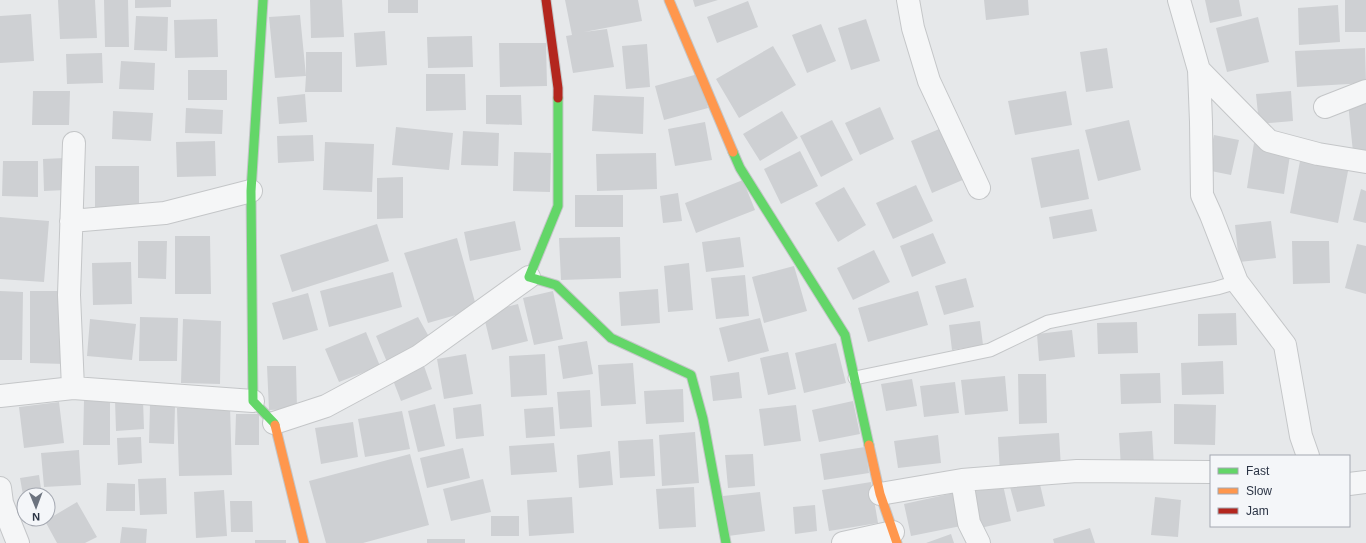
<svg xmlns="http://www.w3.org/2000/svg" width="1366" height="543" font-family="Arial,sans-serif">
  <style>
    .building { fill: #ced0d3 }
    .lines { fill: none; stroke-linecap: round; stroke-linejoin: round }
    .lane-casing { stroke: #c4c6c8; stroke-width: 15 }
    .street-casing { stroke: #c4c6c8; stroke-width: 24 }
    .fast-casing { stroke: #c4c6c8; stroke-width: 11 }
    .slow-casing { stroke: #c4c6c8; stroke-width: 11 }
    .jam-casing { stroke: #c4c6c8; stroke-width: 11 }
    .lane { stroke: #f5f6f7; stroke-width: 13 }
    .street { stroke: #f5f6f7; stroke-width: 22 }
    .fast { stroke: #63d668; stroke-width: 9 }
    .slow { stroke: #ff974d; stroke-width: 9 }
    .jam { stroke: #b3261e; stroke-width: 9 }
  </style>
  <rect width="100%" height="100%" fill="#e6e8ea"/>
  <path class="building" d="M58,0H95L97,38L60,39Z
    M104,0H128L129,47H105Z
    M135,0H171V7L135,8Z
    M310,0H342L344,37L311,38Z
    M388,0H418V13H388Z
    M565,0H638L642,21L584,32L607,29L614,67L573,73L566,36L572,35Z
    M693,0H718L695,7Z
    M984,0H1028L1029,15L986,20Z
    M1205,0H1239L1242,16L1210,23Z
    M1345,0H1366V32H1345Z
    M748,1L758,27L717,43L707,17Z
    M1338,5L1340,42L1299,45L1298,8Z
    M31,14L34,61L0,63V16Z
    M300,15L306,76V52H342V92H305L306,76L275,78L269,17Z
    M136,16L168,17L167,51L134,50Z
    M1258,17L1269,62L1227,72L1216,28Z
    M217,19L218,57L175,58L174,20Z
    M866,19L880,61L851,70L838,28Z
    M821,24L836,61L807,73L792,35Z
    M385,31L387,65L356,67L354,33Z
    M472,36L473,67L428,68L427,37Z
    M499,43H546L547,86L500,87Z
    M647,44L650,87L626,89L622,46Z
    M773,46L796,85L739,118L716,79Z
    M1107,48L1113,88L1086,92L1080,52Z
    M1365,48L1366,83L1297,87L1295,51Z
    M102,53L103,83L67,84L66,54Z
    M121,61L155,63L154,90L119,89Z
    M188,70H227V100H188Z
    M426,74H465L466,110L426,111Z
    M698,74L708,108L664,120L655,86Z
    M33,91H70L69,125H32Z
    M1066,91L1072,125L1015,135L1008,101Z
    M1291,91L1293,121L1259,124L1256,94Z
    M305,94L307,122L279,124L277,97Z
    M486,95H521L522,125L486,124Z
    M594,95L644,97L643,134L592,131Z
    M1366,102V151L1353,152L1348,103Z
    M880,107L894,139L860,155L845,123Z
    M186,108L223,110L222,134L185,133Z
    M113,111L153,113L151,141L112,139Z
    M782,111L798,138L760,161L743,134Z
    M832,120L853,160L821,177L800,136Z
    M1129,120L1141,170L1098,181L1085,130Z
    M705,122L712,160L675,166L668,129Z
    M396,127L453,133L449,170L392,165Z
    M944,127L965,179L932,193L911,141Z
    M463,131L499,133L498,166L461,165Z
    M313,135L314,161L278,163L277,136Z
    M1214,135L1239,140L1231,175L1206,170Z
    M215,141L216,176L177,177L176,142Z
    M325,142L374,144L372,192L323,190Z
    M1254,143L1291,149L1284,194L1247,188Z
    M1079,149L1089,199L1041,208L1031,158Z
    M800,151L818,186L781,204L764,169Z
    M514,152L551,153L550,192L513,191Z
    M656,153L657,189L597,191L596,154Z
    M1301,156L1349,166L1338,223L1290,213Z
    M65,158L66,190L44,191L43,159Z
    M3,161H38V197L2,196Z
    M95,166H139V207H95Z
    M403,177V218L377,219V178Z
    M743,180L755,210L696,233L685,203Z
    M916,185L933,221L893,239L876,203Z
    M844,187L866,225L838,242L815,203Z
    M1361,189L1366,191V223L1353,220Z
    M678,193L682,221L663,223L660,196Z
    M575,195H623V227H575Z
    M1092,209L1097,231L1053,239L1049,217Z
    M0,217L49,221L44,282L0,279Z
    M515,221L521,250L470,261L464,232Z
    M1271,221L1276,258L1239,262L1235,225Z
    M377,224L389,261L292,292L280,255Z
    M933,233L946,263L912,277L900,246Z
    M175,236H210L211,294H175Z
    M620,237L621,278L561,280L559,238Z
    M740,237L744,267L706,272L702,242Z
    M457,238L477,309L428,323L404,253Z
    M138,241H167L166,279L138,278Z
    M1292,241H1329L1330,283L1293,284Z
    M1357,244L1366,246V294L1345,288Z
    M874,250L890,282L853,300L837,268Z
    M131,262L132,304L93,305L92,263Z
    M689,263L693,310L668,312L664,266Z
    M794,266L807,311L764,323L752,277Z
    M393,272L402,307L329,327L320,291Z
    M745,275L749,316L716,319L711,278Z
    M966,278L974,307L944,315L935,286Z
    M658,289L660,323L621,326L619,292Z
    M0,291L23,292L22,360H0Z
    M30,291H65V364L30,363Z
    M553,291L563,339L534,345L523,298Z
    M918,291L928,325L868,342L858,308Z
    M308,293L318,330L283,340L272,303Z
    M518,304L528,341L492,350L483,313Z
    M1236,313L1237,345L1198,346V314Z
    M140,317L178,318L177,361H139Z
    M418,317L433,344L387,362L376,336Z
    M760,318L769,351L728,362L719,328Z
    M90,319L136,324L132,360L87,356Z
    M183,319L221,321L220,384L181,383Z
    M980,321L983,345L952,350L949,325Z
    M1137,322L1138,353L1098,354L1097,323Z
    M1072,330L1075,357L1039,361L1037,334Z
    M366,332L380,366L339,382L325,349Z
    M587,341L593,374L563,379L558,346Z
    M836,343L846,383L804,393L795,353Z
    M788,352L796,389L768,395L760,358Z
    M466,354L473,394L444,399L437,359Z
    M545,354L547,395L511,397L509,356Z
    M1223,361L1224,394L1182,395L1181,363Z
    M423,363L432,389L401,401L391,375Z
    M633,363L636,404L601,406L598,365Z
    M267,366H296L297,409L269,410Z
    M739,372L742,398L713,401L710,376Z
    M1160,373L1161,403L1121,404L1120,374Z
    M1018,374H1046L1047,423L1019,424Z
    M1005,376L1008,411L965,415L961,380Z
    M912,379L917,406L886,411L881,384Z
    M955,382L959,413L924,417L920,386Z
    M683,389L684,422L646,424L644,391Z
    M590,390L592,427L560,429L557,392Z
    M84,400L110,401V445H83Z
    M115,400H143L144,429L116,431Z
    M853,401L860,434L819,442L812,410Z
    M59,402L64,443L24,448L19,407Z
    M435,404L445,446L418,452L408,411Z
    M481,404L484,436L456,439L453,408Z
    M1174,404L1216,405L1215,445L1174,444Z
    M150,405L175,406L174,444L149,443Z
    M796,405L801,441L764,446L759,409Z
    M230,406L232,475L179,476L177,408Z
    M553,407L555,436L526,438L524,409Z
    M402,411L410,449L365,457L358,419Z
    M236,414H259V445H235Z
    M353,422L358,457L321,464L315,428Z
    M1152,431L1154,467L1121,469L1119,433Z
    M695,432L699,483L662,486L659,435Z
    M1059,433L1061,469L1000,474L998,437Z
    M938,435L941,463L898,468L894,441Z
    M141,437L142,463L118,465L117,438Z
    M653,439L655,476L620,478L618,441Z
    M554,443L557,472L511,475L509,446Z
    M865,447L869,473L824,480L820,454Z
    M463,448L470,478L427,488L420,458Z
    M79,450L81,485L44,487L41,453Z
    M610,451L613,485L579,488L577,455Z
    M410,454L429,525L363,543H326L309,481Z
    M753,454L755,486L728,488L725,455Z
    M39,475L42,495H23L20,478Z
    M166,478L167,514L140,515L138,479Z
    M483,479L491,512L451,521L443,489Z
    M1039,480L1045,506L1017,512L1010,487Z
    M871,482L878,523L829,531L822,490Z
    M107,483L135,484V511H106Z
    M1003,485L1011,521L976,529L968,493Z
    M694,487L696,527L659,529L656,489Z
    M224,490L227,536L196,538L194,492Z
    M760,492L765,531L728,536L723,496Z
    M954,493L961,526L911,536L904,504Z
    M572,497L574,533L529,536L527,500Z
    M1155,497L1181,500L1178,537L1151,535Z
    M230,501H252L253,532H231Z
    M77,502L97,537L85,543H57L45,521Z
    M815,505L817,531L795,534L793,507Z
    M491,516H519V536H491Z
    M122,527L147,529L146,543H120Z
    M1090,528L1095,543H1054L1053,539Z
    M951,534L954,543H926Z
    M427,539H465V543H427Z
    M255,540H286V543H255Z"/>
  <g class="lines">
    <defs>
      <path id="lane" d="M855,378L990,350L1048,322L1217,288L1237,282"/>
      <path id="street" d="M908,0L913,28L929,81L979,188
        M1179,0L1199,70L1201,122L1202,195L1211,215L1237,282L1285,345L1301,436L1308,456
        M1199,70L1269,141L1318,154L1366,162
        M1325,107L1366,91
        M71,221L165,213L251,191
        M73,388L69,295L74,143
        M0,396L73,388L253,401
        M274,423L326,406L419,356L529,277
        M962,480L969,523L979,543
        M1349,484L1366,482
        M0,488L2,503L18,543
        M880,494L962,480L1077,471L1211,472
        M843,543L893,532"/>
      <path id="fast" d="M263,0L251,191L253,401L274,423L275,425
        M558,98V206L529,277L556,285L611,338L691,375L703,419L726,543
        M733,152L740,168L845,335L869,445"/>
      <path id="slow" d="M669,0L733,152
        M275,425L304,543
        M869,445L880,494L897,543"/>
      <path id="jam" d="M546,0L558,88V98"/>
    </defs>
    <use href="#lane" class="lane-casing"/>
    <use href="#street" class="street-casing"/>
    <use href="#fast" class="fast-casing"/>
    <use href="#slow" class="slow-casing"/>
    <use href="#jam" class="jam-casing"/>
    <use href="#lane" class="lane"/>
    <use href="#street" class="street"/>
    <use href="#fast" class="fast"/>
    <use href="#slow" class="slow"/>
    <use href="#jam" class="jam"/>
  </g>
  <rect x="1210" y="455" width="140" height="72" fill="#f4f6f9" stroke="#a4a8b1"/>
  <rect x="1218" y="468" width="20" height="6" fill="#63d668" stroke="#a4a8b1"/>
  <text x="1246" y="475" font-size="12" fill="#2b3445">Fast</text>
  <rect x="1218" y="488" width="20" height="6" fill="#ff974d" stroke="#a4a8b1"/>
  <text x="1246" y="495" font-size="12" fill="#2b3445">Slow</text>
  <rect x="1218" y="508" width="20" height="6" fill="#b3261e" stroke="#a4a8b1"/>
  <text x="1246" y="515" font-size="12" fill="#2b3445">Jam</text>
  <g transform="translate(36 507) rotate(179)"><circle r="19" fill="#f4f6f9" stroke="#a4a8b1"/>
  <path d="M0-3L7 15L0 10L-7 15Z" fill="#6c737f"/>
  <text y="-6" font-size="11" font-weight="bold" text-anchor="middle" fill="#2b3445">N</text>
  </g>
</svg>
